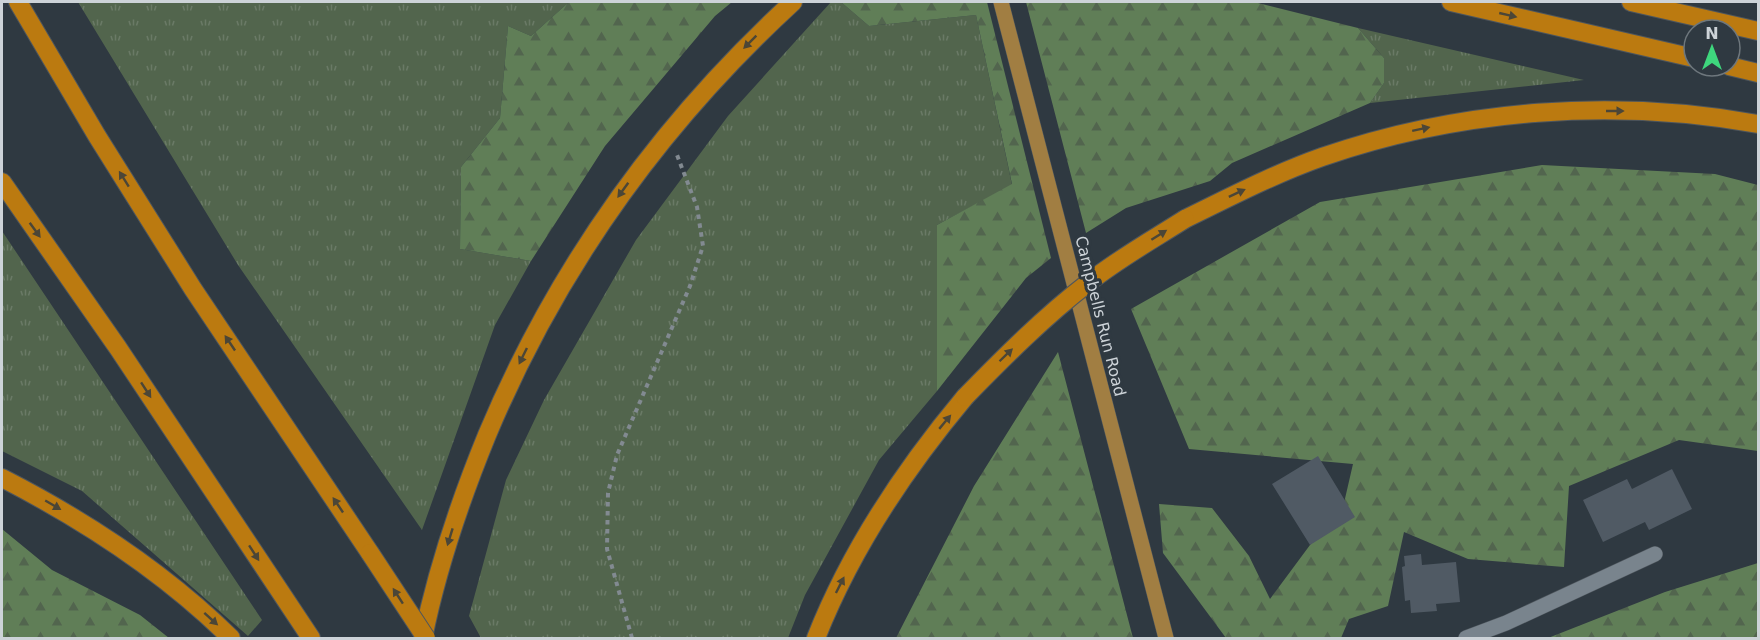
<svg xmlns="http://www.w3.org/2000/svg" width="1760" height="640" font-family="'DejaVu Sans',sans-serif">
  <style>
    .grass { fill: url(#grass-tufts) }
    .forest { fill: url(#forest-firs) }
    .building { fill: #505a64 }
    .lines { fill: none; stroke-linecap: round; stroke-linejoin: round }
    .lane-casing { stroke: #4e565d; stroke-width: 16 }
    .primary-casing { stroke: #4e565d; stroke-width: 16 }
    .highway-casing { stroke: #4e565d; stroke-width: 20 }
    .path { stroke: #828a91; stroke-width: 4; stroke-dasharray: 4.5 4.5; stroke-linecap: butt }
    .lane { stroke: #79848d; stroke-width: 15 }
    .primary { stroke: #a17e42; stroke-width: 15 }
    .highway { stroke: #bb7a10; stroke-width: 18 }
    .highway-bridge-casing { stroke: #4e565d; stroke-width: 20; stroke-linecap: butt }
    .highway-bridge { stroke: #bb7a10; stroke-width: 18 }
    .oneway { fill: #4b4637 }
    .labels { text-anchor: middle; stroke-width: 6; stroke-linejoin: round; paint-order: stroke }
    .street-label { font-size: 16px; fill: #cdd3d8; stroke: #2f3941 }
  </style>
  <defs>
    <pattern id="grass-tufts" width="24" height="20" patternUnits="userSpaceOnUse" patternTransform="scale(1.5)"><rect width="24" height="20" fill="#52654d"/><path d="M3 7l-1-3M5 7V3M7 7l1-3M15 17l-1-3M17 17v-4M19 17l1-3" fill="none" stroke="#6a7a66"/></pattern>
    <pattern id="forest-firs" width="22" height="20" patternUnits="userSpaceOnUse" patternTransform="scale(1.5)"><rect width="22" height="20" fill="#607e57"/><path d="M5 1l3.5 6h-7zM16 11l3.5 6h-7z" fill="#52654e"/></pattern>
  </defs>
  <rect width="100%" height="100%" fill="#2f3941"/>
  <path class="grass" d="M78,2H569L531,36L508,26L500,118L461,167L460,249L531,261L495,325L422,530L238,265Z
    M831,2H841L869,26L976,15L1012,185L937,225V391L879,460L805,595L788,638H481L469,616L506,480L544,400L636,240L728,116Z
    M1358,28L1584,80L1370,103L1384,83V58Z
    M2,231L262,620L248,636L82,491L2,451Z"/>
  <path class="forest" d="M569,2H732L715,16L605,146L531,261L460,249L461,167L500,118L508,26L531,36Z
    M841,2H987L1051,258L1026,278L937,391V225L1012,184L976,15L869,26Z
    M1026,2H1254L1358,28L1384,58V83L1370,103L1232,163L1210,181L1126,208L1086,233Z
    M1542,165L1715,174L1758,185V451L1679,440L1569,486L1564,567L1468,559L1404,532L1388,606L1349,619L1341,638H1226L1163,553L1159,504L1212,508L1249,556L1270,599L1310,545L1341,516L1353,464L1189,449L1131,309L1320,202Z
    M1058,352L1133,638H896L974,486Z
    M2,529L52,570L140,615L169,638H2Z
    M1758,563V638H1548L1665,592Z"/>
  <path class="building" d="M1318,456L1355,517L1310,545L1272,484Z
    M1672,469L1692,509L1649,530L1645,522L1603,542L1583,500L1627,479L1632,489Z
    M1421,554L1422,565L1456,562L1460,602L1436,604L1437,611L1411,613L1410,600L1405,601L1402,567L1405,566L1404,556Z"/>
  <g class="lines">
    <defs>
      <path id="lane" d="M1466,638L1506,623L1655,554"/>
      <path id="primary" d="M1001,2L1166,638"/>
      <path id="highway" d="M18,2L97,136L193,289L370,553
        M1451,2L1694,58
        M1631,2L1758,31
        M1729,66L1758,73
        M2,182L118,348L311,638
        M1185,219C1230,197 1274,174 1322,157C1461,109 1614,98 1758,124
        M2,478C86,521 164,572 231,638
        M423,638C437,569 460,501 487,435C557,268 659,125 793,2
        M816,638C851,549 904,470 965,397"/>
    </defs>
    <use href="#lane" class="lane-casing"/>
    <use href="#primary" class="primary-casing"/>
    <use href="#highway" class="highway-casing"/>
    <path class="path" d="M632,638L607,549L608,493L617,455L690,286L703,246L697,207L677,155"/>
    <use href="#lane" class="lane"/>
    <use href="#primary" class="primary"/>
    <use href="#highway" class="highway"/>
    <defs>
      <path id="highway-bridge" d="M965,397C1004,357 1044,317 1088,283C1118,259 1152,240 1185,219
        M370,553L426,638"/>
    </defs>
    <use href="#highway-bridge" class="highway-bridge-casing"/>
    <use href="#highway-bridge" class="highway-bridge"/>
  </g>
  <defs><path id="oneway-solid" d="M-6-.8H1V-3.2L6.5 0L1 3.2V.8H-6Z" transform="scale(1.5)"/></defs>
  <g class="oneway">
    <use href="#oneway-solid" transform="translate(1508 15) rotate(13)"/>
    <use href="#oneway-solid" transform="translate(750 42) rotate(135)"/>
    <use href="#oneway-solid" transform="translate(1615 111)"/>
    <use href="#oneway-solid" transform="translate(1421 129) rotate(-12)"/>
    <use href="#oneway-solid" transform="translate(124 179) rotate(-122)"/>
    <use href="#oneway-solid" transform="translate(623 190) rotate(126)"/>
    <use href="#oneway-solid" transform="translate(1237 193) rotate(-25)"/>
    <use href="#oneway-solid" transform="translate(35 230) rotate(54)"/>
    <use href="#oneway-solid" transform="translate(1159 235) rotate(-32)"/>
    <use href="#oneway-solid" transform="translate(230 343) rotate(-124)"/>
    <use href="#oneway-solid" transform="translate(1006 355) rotate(-44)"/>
    <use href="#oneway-solid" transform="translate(523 356) rotate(116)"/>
    <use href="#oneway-solid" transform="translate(146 390) rotate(57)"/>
    <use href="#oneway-solid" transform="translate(945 422) rotate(-50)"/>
    <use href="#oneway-solid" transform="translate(53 505) rotate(30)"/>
    <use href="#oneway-solid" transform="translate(338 505) rotate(-124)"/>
    <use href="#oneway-solid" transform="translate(450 537) rotate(107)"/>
    <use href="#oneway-solid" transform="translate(254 553) rotate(57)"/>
    <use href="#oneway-solid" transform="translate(840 585) rotate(-63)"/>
    <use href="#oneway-solid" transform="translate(398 596) rotate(-123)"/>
    <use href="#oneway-solid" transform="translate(211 619) rotate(42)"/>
  </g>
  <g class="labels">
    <g class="street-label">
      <text transform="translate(1101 316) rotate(76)" y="6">Campbells Run Road</text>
    </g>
  </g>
  <rect width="1760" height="640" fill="none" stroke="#cdd3d8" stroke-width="6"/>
  <g transform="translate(1712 48)"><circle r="28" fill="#2f3941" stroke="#6e777d" stroke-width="1.5"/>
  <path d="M0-4.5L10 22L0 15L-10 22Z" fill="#3ed77d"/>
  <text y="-9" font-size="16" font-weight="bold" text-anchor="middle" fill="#cdd3d8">N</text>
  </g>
</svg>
